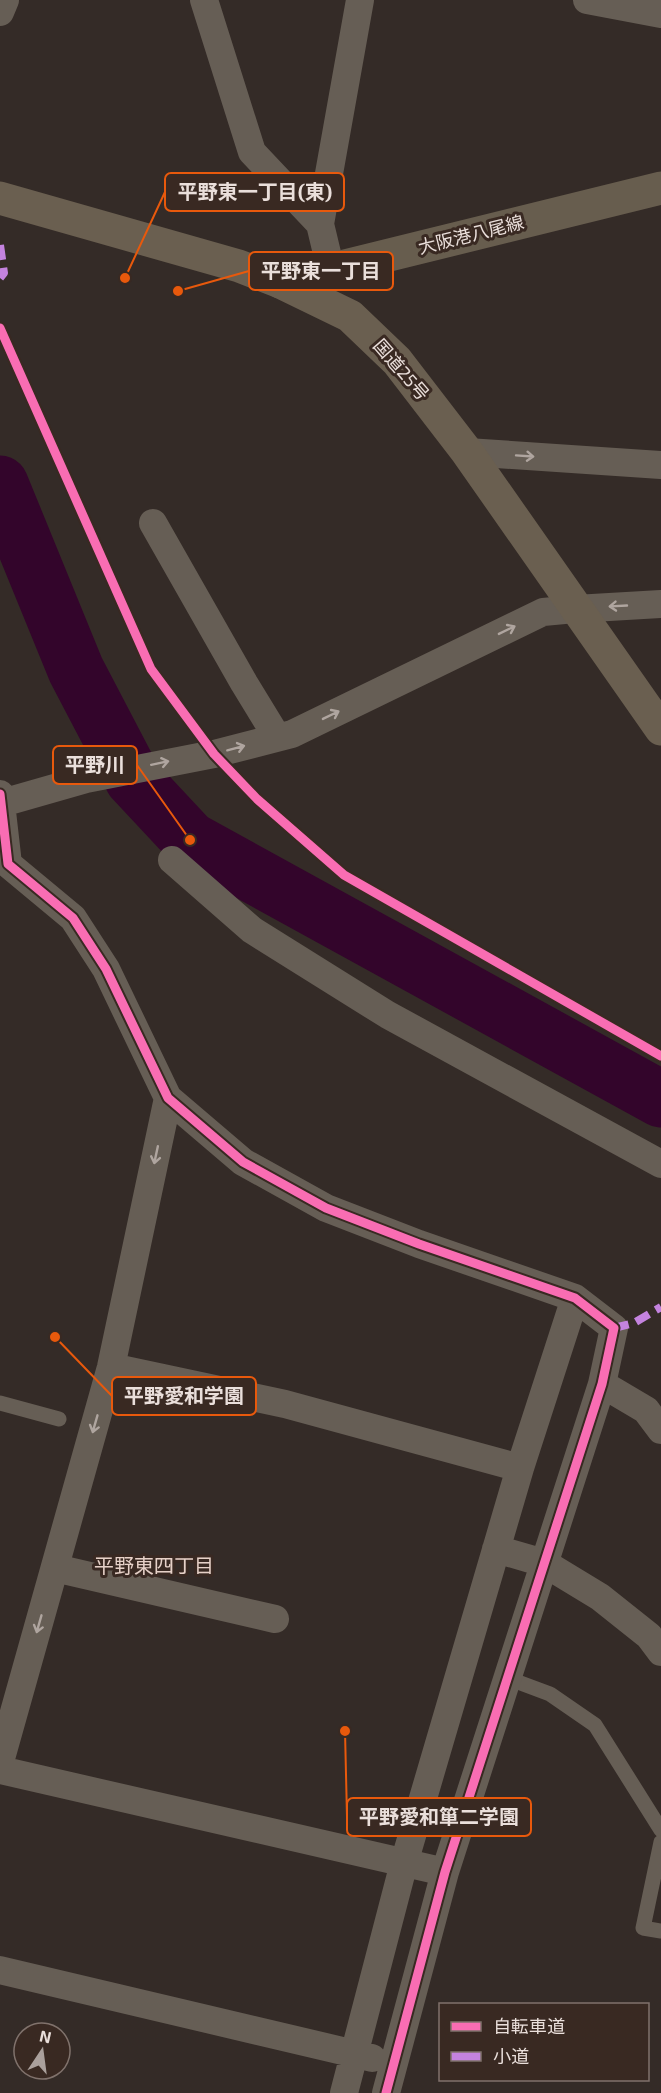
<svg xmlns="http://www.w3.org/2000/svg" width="661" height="2093" font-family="'Exo 2','Noto Sans JP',sans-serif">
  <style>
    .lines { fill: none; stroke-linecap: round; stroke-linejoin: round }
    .river { stroke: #33052b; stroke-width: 57 }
    .service { stroke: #665e55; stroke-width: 15 }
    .minor { stroke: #665e55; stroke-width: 28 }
    .primary { stroke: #675d4e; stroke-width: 33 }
    .trunk { stroke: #6a5f50; stroke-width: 33 }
    .quiet { stroke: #c483df; stroke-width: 8; stroke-dasharray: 15 8; stroke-linecap: butt }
    .cycleway-casing { stroke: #392922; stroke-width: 13 }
    .cycleway { stroke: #f96db3; stroke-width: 9 }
    .oneway { stroke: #afa59f }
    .labels { text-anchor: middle; stroke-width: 6; stroke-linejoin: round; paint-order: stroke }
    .street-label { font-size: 18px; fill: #eadfdb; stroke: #392922 }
    .neighbourhood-label { font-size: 20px; fill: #e6d1c8; stroke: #392922 }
    .leader { fill: none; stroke: #e8590c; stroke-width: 2 }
    .callout-dot { fill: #e8590c; stroke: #392922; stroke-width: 2 }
    .callout { fill: #392922; stroke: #e8590c; stroke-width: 2 }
    .callout-label { font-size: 20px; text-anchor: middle; font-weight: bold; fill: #eadfdb }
  </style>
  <rect width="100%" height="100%" fill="#342b27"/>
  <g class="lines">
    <path class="river" d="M0,484L76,670L133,779L190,840L661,1099"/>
    <path class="service" d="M0,1403L59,1419
      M507,1678L550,1694L595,1725L661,1830
      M661,1842L643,1928L661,1931"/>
    <path class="minor" d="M204,0L252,152L320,224
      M587,0L661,14
      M0,12L5,0
      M331,270L320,224L360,0
      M467,452L661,465
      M153,523L244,683L277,737
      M0,794L8,864L73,918L106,969L168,1098L243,1162L326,1208L419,1244L575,1298L614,1328L602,1384L445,1872L386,2093
      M2,803L86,779L214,754L292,734L543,612L575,609L661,604
      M172,860L252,930L388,1015L661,1164
      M111,1367L285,1404L520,1468
      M602,1384L646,1410L661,1430
      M496,1549L544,1563L600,1597L649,1636L661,1652
      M55,1568L275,1619
      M0,1762L111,1367L168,1098
      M0,1770L445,1872
      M0,1970L372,2058
      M344,2093L404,1863L520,1468L575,1298"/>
    <path class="primary" d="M280,282L661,188"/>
    <path class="trunk" d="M0,198L239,266L280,282L350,316L397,361L467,452L661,729"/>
    <path class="quiet" d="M0,245L4,273L0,278
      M614,1328L634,1323L661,1307"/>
    <defs>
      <path id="cycleway" d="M0,328L151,669L214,754L257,799L344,875L661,1056
        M0,794L8,864L73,918L106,969L168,1098L243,1162L326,1208L419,1244L575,1298L614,1328L602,1384L445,1872L386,2093"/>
    </defs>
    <use href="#cycleway" class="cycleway-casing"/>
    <use href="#cycleway" class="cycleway"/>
  </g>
  <defs><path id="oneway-shaft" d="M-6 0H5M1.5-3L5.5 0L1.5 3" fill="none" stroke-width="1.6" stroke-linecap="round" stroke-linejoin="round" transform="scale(1.5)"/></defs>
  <g class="oneway">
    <use href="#oneway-shaft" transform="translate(525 456) rotate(4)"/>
    <use href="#oneway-shaft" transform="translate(618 606) rotate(177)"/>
    <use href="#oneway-shaft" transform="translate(507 630) rotate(-26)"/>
    <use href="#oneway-shaft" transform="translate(331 715) rotate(-26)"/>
    <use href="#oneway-shaft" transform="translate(236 748) rotate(-15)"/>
    <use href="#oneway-shaft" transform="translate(160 763) rotate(-12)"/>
    <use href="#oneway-shaft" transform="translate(156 1155) rotate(102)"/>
    <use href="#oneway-shaft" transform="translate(95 1424) rotate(106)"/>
    <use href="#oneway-shaft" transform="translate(39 1624) rotate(106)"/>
  </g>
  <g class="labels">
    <g class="street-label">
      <text transform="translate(471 235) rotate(-14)" y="6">大阪港八尾線</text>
      <text transform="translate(401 370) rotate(49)" y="6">国道25号</text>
    </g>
    <g class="neighbourhood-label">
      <text x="154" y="1573">平野東四丁目</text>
    </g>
  </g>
  <path class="leader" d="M125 278L165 192M178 291L249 271M190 840L137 765M55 1337L112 1396M345 1731L347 1817"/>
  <g class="callout-dot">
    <circle cx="125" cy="278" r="6"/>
    <circle cx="178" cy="291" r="6"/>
    <circle cx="190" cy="840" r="6"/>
    <circle cx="55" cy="1337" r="6"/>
    <circle cx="345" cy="1731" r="6"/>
  </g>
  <g class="callout">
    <rect x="165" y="173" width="179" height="38" rx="6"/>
    <rect x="249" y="252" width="144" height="38" rx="6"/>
    <rect x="53" y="746" width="84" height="38" rx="6"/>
    <rect x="112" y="1377" width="144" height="38" rx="6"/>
    <rect x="347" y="1798" width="184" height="38" rx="6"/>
  </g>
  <g class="callout-label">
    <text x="255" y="199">平野東一丁目(東)</text>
    <text x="321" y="278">平野東一丁目</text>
    <text x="95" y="772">平野川</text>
    <text x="184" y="1403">平野愛和学園</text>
    <text x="439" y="1824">平野愛和箪二学園</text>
  </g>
  <rect x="439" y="2003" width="210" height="78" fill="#392922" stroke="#80726c" stroke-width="1.5"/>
  <rect x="451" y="2022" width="30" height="9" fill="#f96db3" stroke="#80726c" stroke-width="1.5"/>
  <text x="493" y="2033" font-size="18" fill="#eadfdb">自転車道</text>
  <rect x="451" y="2052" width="30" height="9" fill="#c483df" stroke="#80726c" stroke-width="1.5"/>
  <text x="493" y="2063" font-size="18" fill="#eadfdb">小道</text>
  <g transform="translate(42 2051) rotate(13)"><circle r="28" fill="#392922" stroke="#80726c" stroke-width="1.5"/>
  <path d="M0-4.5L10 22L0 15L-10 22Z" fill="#aaa09c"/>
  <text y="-9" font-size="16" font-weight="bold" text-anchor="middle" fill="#eadfdb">N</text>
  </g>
</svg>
